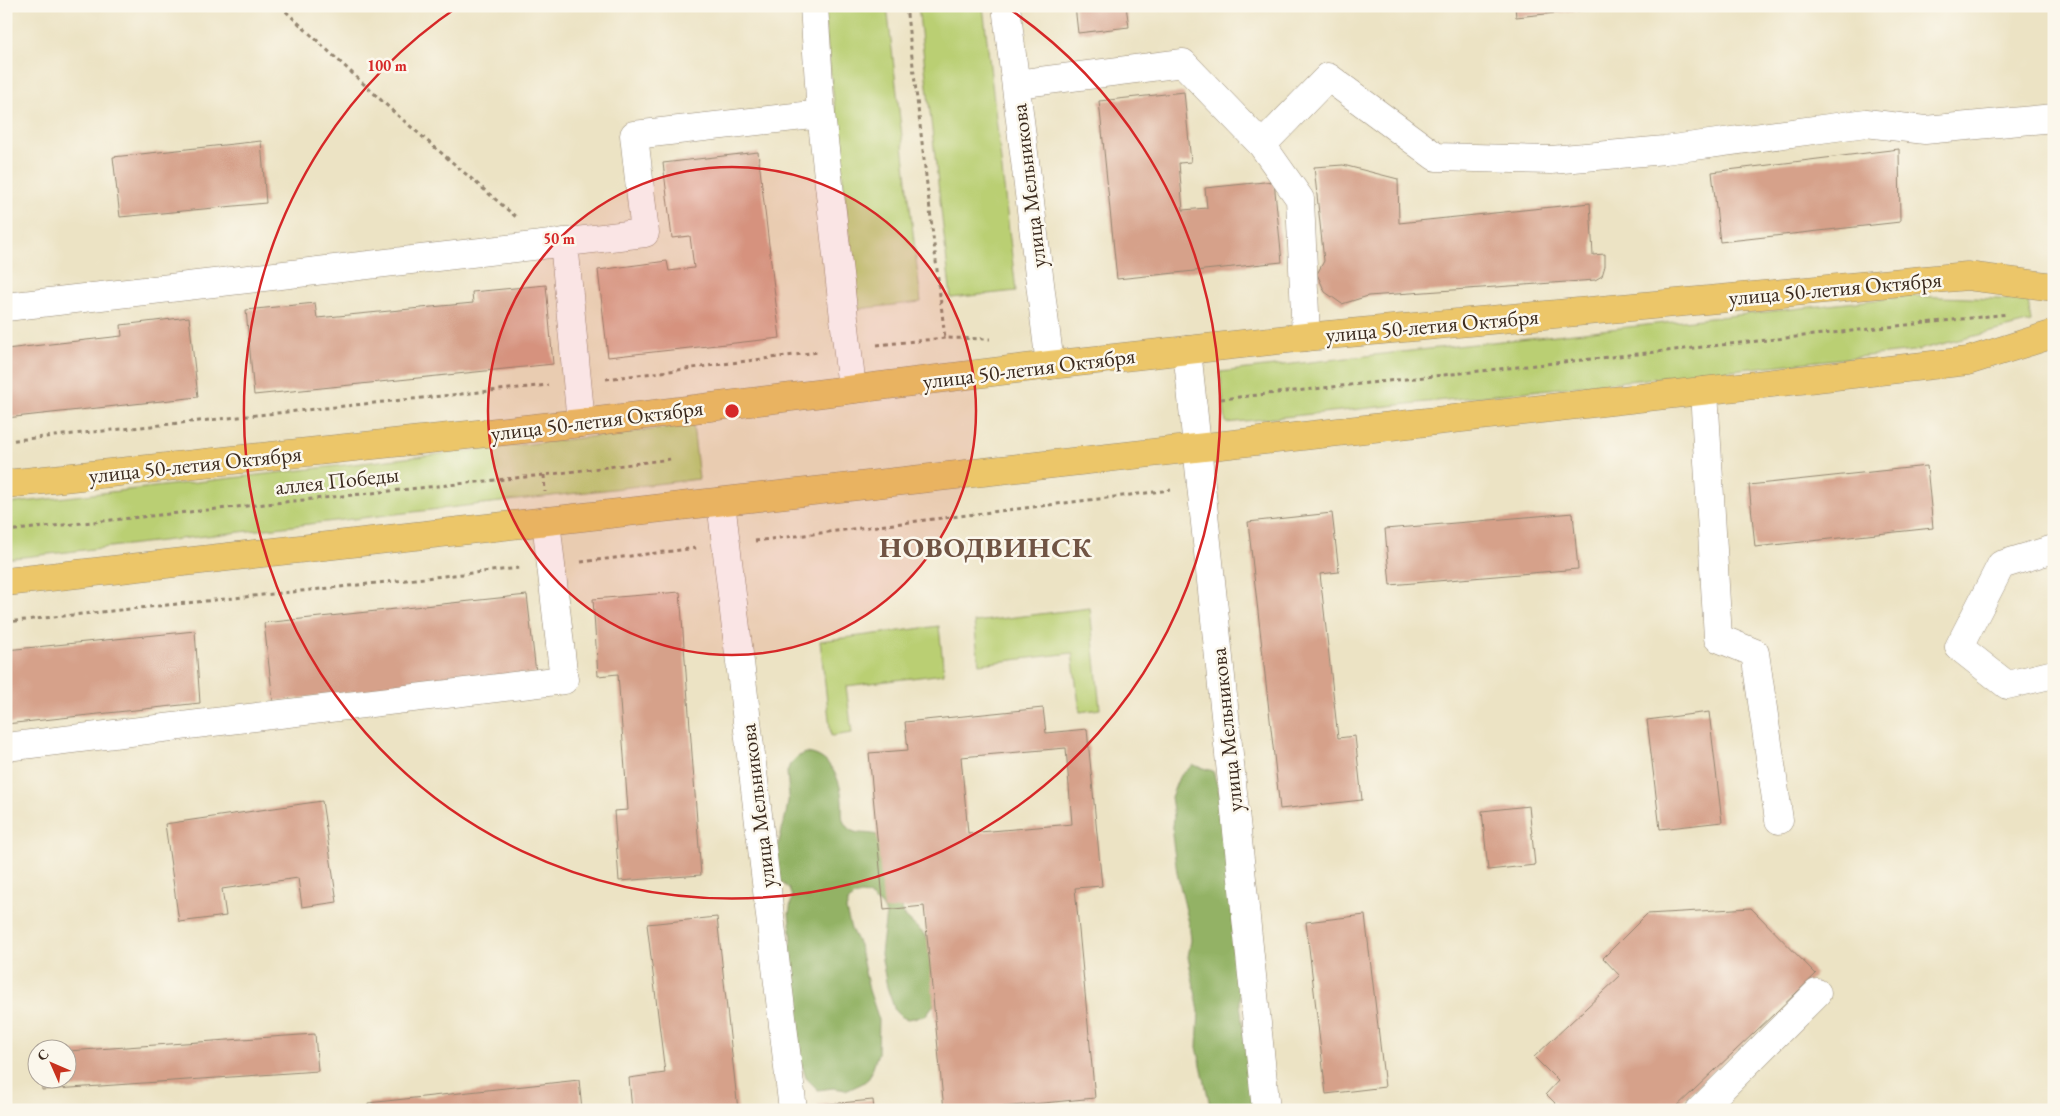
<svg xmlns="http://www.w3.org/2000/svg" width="2060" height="1116" font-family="'EB Garamond',serif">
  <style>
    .green { fill: #bacf73; stroke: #7a7c48 }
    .forest { fill: #93b265; stroke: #676e42 }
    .building { fill: #d6a18a; fill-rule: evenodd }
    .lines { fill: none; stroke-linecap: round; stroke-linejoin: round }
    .minor-casing { stroke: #948671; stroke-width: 29 }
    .major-casing { stroke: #948671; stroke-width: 29 }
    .path { stroke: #948671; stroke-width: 3; stroke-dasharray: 4 4; stroke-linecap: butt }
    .minor { stroke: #fff; stroke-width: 28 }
    .major { stroke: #ecc669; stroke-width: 28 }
    .ring { fill: none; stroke: #d62828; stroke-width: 2.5 }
    .labels { text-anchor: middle; stroke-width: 5; stroke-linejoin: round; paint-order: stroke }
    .street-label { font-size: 22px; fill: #3b2a1e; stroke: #fbf7ec }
    .district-label { font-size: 28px; font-weight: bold; letter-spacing: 1px; fill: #715444; stroke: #fbf7ec }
    .centre { fill: #d62828; stroke: #fbf7ec; stroke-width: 2.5 }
    .ring-label { font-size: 15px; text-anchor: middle; font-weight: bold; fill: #d62828; stroke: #fbf7ec; stroke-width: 5; stroke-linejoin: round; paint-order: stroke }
  </style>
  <rect width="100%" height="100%" fill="#fbf7ec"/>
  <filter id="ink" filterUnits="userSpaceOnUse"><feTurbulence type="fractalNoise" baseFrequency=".02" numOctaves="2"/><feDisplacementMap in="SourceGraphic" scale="10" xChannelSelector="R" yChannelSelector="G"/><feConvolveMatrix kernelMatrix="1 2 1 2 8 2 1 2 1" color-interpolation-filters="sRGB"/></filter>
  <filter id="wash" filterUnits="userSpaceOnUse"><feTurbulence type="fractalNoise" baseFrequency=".0096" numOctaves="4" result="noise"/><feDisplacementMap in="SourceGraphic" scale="20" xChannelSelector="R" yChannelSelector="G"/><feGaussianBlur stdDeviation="1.12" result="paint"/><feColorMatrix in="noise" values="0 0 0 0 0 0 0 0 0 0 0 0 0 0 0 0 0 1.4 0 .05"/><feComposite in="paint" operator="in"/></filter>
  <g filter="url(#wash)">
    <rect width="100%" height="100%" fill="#ece3c4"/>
    <path class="green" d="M823,6H887L921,302L858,309Z
      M918,6H983L1016,291L951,298Z
      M1910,296L2028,300L2031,322L1914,351L1226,423L1220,372Z
      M693,425L699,479L6,559V504Z
      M1090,608L1100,709L1080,712L1072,653L979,664L974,622Z
      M939,626L944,674L846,686L852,733L831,736L820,641Z"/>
    <path class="forest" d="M806,753C830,755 841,779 842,801C843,811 840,819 847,827C857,838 869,829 883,838L903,915L925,935L940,958L935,1003L925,1016L908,1019L901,1017L895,1011L887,987L881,954L886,914L882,906L868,895L861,894L854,896L848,902L846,910L851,929L859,945L869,990L879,1020L878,1053L869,1078L863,1083L848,1090L833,1088L818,1090L806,1078L798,1053L786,956L792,940L789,914L792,897L789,889L777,878L774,862L786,814L789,795L787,772L790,764L797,757Z
      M1193,765L1213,771L1223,806L1233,916V951L1240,986V1003L1244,1038L1252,1076V1110H1211L1197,1047L1199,1011L1188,957L1191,940L1189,923L1177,873L1172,835L1174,817L1171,797L1179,777Z"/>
    <g id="blocks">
      <path class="building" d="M1075,6H1126L1129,27L1078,33Z
        M1515,6H1606V8L1516,17Z
        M1184,92L1191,162L1179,163L1183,210L1207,208L1205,188L1274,181L1282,262L1117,279L1099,101Z
        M261,141L266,203L120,217L113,157Z
        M1899,149L1900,222L1720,242L1712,172Z
        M758,152L780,338L608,357L598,270L667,261L669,271L694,268L690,236L672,238L663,163Z
        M1343,165L1398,179L1399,223L1590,203L1593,255L1605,254V266L1602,276L1595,280L1368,296L1342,304L1325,292L1317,274L1324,261L1314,167Z
        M546,285L553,364L254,395L246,310L315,303L317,318L473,303L472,292Z
        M189,317L198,397L6,418V349L122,336L121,325Z
        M1927,466L1933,528L1755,547L1749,485Z
        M1332,513L1339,572L1320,574L1338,738L1355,736L1362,800L1280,809L1248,522Z
        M1573,513L1578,569L1390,585L1385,529Z
        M680,592L701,875L619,881L614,811L628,810L618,674L598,676L593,599Z
        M527,595L536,673L273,701L264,623Z
        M195,631L200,703L6,724V650Z
        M1043,708L1046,733L1087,729L1102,886L1075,888L1095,1098L971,1110H944L924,906L884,910L869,753L908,750L905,722ZM1066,748L1072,824L968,833L961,757Z
        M1709,712L1722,822L1660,829L1647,720Z
        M322,801L337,902L302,907L298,878L222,889L226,916L179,922L165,824Z
        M1529,806L1535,865L1488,870L1482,811Z
        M1751,908L1816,974L1673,1110H1562L1546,1094L1558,1081L1534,1057L1620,976L1603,958L1647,914Z
        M1365,915L1385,1087L1326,1094L1306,922Z
        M717,917L738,1110H632L629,1078L665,1073L647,924Z
        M315,1034L318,1071L42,1090L41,1078H68V1051Z
        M579,1080L582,1110H368V1103Z
        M873,1100L874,1110H819L818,1105Z"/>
    </g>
  </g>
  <g filter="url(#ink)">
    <use href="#blocks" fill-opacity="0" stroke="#948671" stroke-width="1"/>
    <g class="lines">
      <defs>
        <path id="minor" d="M814,6L821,114
          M1006,6L1050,365
          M1016,84L1183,63L1262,145L1300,199L1306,337
          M1262,145L1328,77L1436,157L1551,160L1665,150L1866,123L1925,130L2054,118
          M564,242L581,423
          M6,307L645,233L634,135L821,114L852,389
          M1187,350L1266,1110
          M1704,391L1718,638L1755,653L1779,820
          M721,502L793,1110
          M2054,549L2001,565L1959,647L2007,685L2054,674
          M6,747L564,680L546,521
          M1700,1110L1817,993"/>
        <path id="major" d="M6,484L581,423L1050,365L1306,337L1967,276L2054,287
          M6,582L1968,361L2054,334"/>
      </defs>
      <use href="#minor" class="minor-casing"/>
      <use href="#major" class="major-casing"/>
      <path class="path" d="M280,6L396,114L516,217
        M906,6L945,338
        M877,345L945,338L990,339
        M606,379L818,352
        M1221,399L2008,314
        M6,441L548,385
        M544,475L545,492
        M6,531L544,475L671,459
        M755,541L1171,490
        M581,562L697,548
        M6,622L520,568"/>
      <use href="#minor" class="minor"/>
      <use href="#major" class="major"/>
    </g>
  </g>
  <circle cx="732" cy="411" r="244" fill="#d62828" fill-opacity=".12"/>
  <g class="ring">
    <circle cx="732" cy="411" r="244"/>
    <path d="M1005 6A488 488 0 1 1 459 6"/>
  </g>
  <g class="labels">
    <g class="street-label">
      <text transform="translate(1028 186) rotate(-97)" y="8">улица Мельникова</text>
      <text transform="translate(1835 288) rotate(-5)" y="8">улица 50-летия Октября</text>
      <text transform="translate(1432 325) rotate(-5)" y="8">улица 50-летия Октября</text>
      <text transform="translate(1029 368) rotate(-7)" y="8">улица 50-летия Октября</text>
      <text transform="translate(597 420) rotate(-7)" y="8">улица 50-летия Октября</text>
      <text transform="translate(195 464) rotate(-6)" y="8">улица 50-летия Октября</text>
      <text transform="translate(337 480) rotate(-6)" y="8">аллея Победы</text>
      <text transform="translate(1226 730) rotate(-96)" y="8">улица Мельникова</text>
      <text transform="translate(757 806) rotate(-97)" y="8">улица Мельникова</text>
    </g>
    <g class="district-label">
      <text x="986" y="557">НОВОДВИНСК</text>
    </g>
  </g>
  <circle cx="732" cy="411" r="8" class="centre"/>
  <g class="ring-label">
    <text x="387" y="71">100 m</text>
    <text x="559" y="244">50 m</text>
  </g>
  <rect width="2060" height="1116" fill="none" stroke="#fbf7ec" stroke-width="25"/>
  <g transform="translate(52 1064) rotate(315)"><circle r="24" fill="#fbf7ec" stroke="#aea59a"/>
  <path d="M0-4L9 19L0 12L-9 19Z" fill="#c8321e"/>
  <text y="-8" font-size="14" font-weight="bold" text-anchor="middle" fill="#3b2a1e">С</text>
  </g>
</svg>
